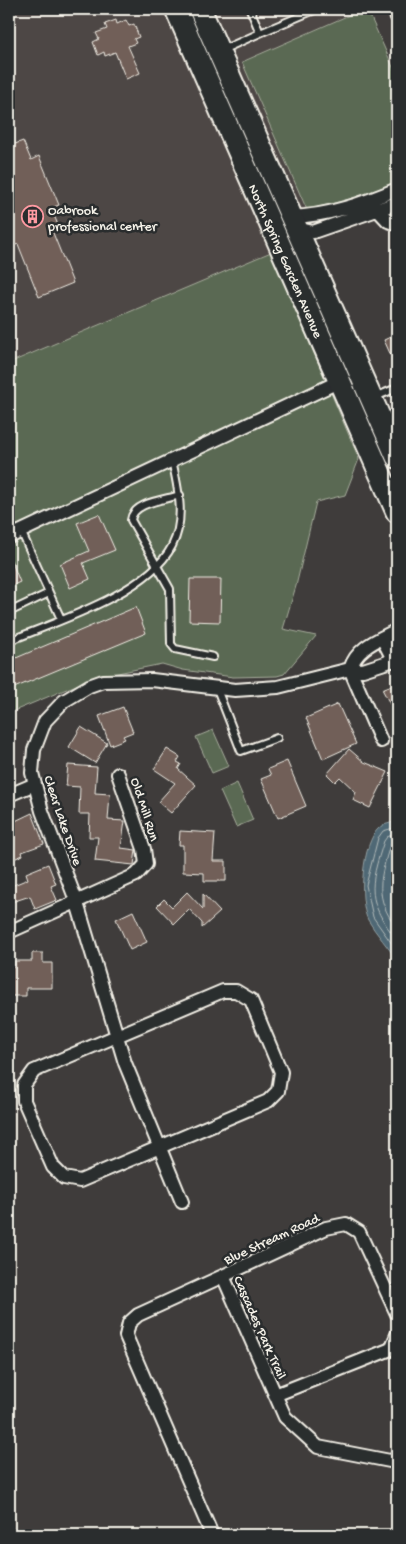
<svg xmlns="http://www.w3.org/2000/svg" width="406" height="1544" font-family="'Gochi Hand',sans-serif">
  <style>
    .built { fill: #4e4644 }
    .green { fill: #5a6952; stroke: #a7ad9d }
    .water { fill: #4f6874; stroke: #919fa2 }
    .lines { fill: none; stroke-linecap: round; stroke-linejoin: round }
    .shore { stroke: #b2baba; stroke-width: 1 }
    .building { fill: #715f59; stroke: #f4f1e8 }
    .service-casing { stroke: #f4f1e8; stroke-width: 10 }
    .minor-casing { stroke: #f4f1e8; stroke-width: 16 }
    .trunk-casing { stroke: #f4f1e8; stroke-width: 25 }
    .service { stroke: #2a2d2e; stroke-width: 6 }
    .minor { stroke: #2a2d2e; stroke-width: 12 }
    .trunk { stroke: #2a2d2e; stroke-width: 21 }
    .labels { text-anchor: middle; stroke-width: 5; stroke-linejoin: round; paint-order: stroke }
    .poi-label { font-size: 14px; fill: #f4f1e8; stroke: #2a2d2e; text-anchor: start }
    .street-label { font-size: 14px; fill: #f4f1e8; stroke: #2a2d2e }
  </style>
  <rect width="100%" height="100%" fill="#3f3c3b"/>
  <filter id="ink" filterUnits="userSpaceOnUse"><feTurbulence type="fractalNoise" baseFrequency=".02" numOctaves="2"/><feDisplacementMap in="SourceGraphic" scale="10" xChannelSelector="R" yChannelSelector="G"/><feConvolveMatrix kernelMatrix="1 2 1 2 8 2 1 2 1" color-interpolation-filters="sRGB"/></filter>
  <g filter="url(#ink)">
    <path class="built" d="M12,9H170L276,250L9,363V10Z
      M206,9H363L242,62L307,210L294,211Z"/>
    <path class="green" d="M363,9H367L397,76V182L369,194L307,210L242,62Z
      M271,252L359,459L345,495L316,502L296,586L283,629L316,636L284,674L277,676L233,677L183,670L162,664L93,678L9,713V363Z
      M213,730L229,766L212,773L196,737Z
      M237,783L253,820L236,827L220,791Z"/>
    <path class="water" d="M397,821V961C389,947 376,934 368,920C358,900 362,843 379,828C383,824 392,823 397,821Z"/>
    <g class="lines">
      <path class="shore" d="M397,827L383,831L378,838L366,885L373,917L397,951
        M397,833L387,837L384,841C369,887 366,901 397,940
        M397,841L390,845C380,879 373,897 397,928"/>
    </g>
    <path class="building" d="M116,20L117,24L126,20L129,26L134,24L139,37L134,39L136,43L128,46L140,73L126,79L115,52L105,56L104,52L98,55L93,42L99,39L96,33L107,29L105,24Z
      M9,129L15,144L23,141L31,160L39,156L59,205L51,208L58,225L51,228L73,283L39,297L18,244L9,248Z
      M397,334V369L384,340Z
      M99,514L115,550L83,563L90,579L70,588L60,564L89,551L77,523Z
      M9,555L20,582L9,587Z
      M190,579H221L220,622L189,621Z
      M136,607L146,633L14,688L9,676V661Z
      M397,683V717L382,689Z
      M338,704L356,744L323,759L306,718Z
      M123,707L133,732L123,736L125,739L110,745L99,716Z
      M81,727L107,743L95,763L69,747Z
      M167,749L180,757L177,762L181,764L178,769L196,785L171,813L158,802L175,783L154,769Z
      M349,749L364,762L388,772L370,808L353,800L356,792L340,777L335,782L327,774Z
      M287,761L306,806L278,818L261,779L271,775L268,769Z
      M68,765L97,767L95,793L110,794L108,820L125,821L121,848L136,850L134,865L95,861L98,837H89L90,814H79L80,787L66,786Z
      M32,813L44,844L22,852L23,855L9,861V824Z
      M180,831L215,833L213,861H226V881H204V873L183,872V845H179Z
      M48,864L56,884L51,886L57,900L35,909L30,896L9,903V887L28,879L26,873Z
      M187,892L203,909V894L220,912L202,928V923L189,909L174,924L157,906L164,899L172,907Z
      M133,911L147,942L130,950L116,919Z
      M32,953H43V963H52V988H26V996H9V967H15V961H32Z"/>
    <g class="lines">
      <defs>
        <path id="service" d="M260,33L317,9
          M222,50L260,33L250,9
          M375,397L397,388
          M180,495C165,500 133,502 131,520L170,589L171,644L175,649L213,657
          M21,531L61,619
          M9,612L49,593
          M9,641C55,622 148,593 172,546C186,519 178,488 172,460
          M217,689L241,751L277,738"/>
        <path id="minor" d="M393,9L397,17
          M374,206L388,221L397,224
          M291,217C328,216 364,203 397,189
          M296,228L313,232L397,203
          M9,537L340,381
          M382,638L394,661
          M350,669L381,741
          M350,669C357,647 378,640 397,630
          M9,795L35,784
          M9,932L136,875L146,864L144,849L118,774
          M223,991H236L251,1000L281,1072L278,1091L268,1101L80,1181L64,1178L53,1167L24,1101V1085L34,1071Z
          M182,1202L125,1063L77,903L42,811L32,773L34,750L45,721L64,701L89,686L103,681L152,680L235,690L278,687L350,669L363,670L397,659
          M223,1276L326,1228L346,1224L359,1232L397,1314
          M275,1395L391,1349L397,1335
          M212,1535L126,1336L129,1323L138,1315L223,1276L285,1417L318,1447L390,1461L397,1459"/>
        <g id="trunk">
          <path id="s1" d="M176,9L397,512"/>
          <path d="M200,9L397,457"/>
        </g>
      </defs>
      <use href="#service" class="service-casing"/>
      <use href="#minor" class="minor-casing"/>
      <use href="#trunk" class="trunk-casing"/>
      <use href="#service" class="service"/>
      <use href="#minor" class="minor"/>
      <use href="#trunk" class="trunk"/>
    </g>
  </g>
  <defs>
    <symbol id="building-ring" viewBox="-11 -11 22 22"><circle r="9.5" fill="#2a2d2e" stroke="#ff9aa2" stroke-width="1.5"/><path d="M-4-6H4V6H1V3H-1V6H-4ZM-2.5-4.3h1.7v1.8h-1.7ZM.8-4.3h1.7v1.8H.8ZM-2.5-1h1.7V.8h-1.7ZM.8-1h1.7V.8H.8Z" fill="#ff9aa2"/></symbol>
  </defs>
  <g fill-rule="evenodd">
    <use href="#building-ring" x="20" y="204" width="25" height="25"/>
  </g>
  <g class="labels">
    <g class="poi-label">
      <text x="48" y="214">Oabrook<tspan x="48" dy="16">professional center</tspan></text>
    </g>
    <g class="street-label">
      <text dy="5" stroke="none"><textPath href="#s1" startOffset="275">North Spring Garden Avenue</textPath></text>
      <text transform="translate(146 809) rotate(72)" y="5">Old Mill Run</text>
      <text transform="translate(64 820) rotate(71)" y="5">Clear Lake Drive</text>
      <text transform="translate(271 1238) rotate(-25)" y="5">Blue Stream Road</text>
      <text transform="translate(261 1327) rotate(66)" y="5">Cascades Park Trail</text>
    </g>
  </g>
  <rect width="406" height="1544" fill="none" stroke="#2a2d2e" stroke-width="30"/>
  <rect x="15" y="15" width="376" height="1514" fill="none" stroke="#f4f1e8" stroke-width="2" filter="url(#ink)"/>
</svg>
